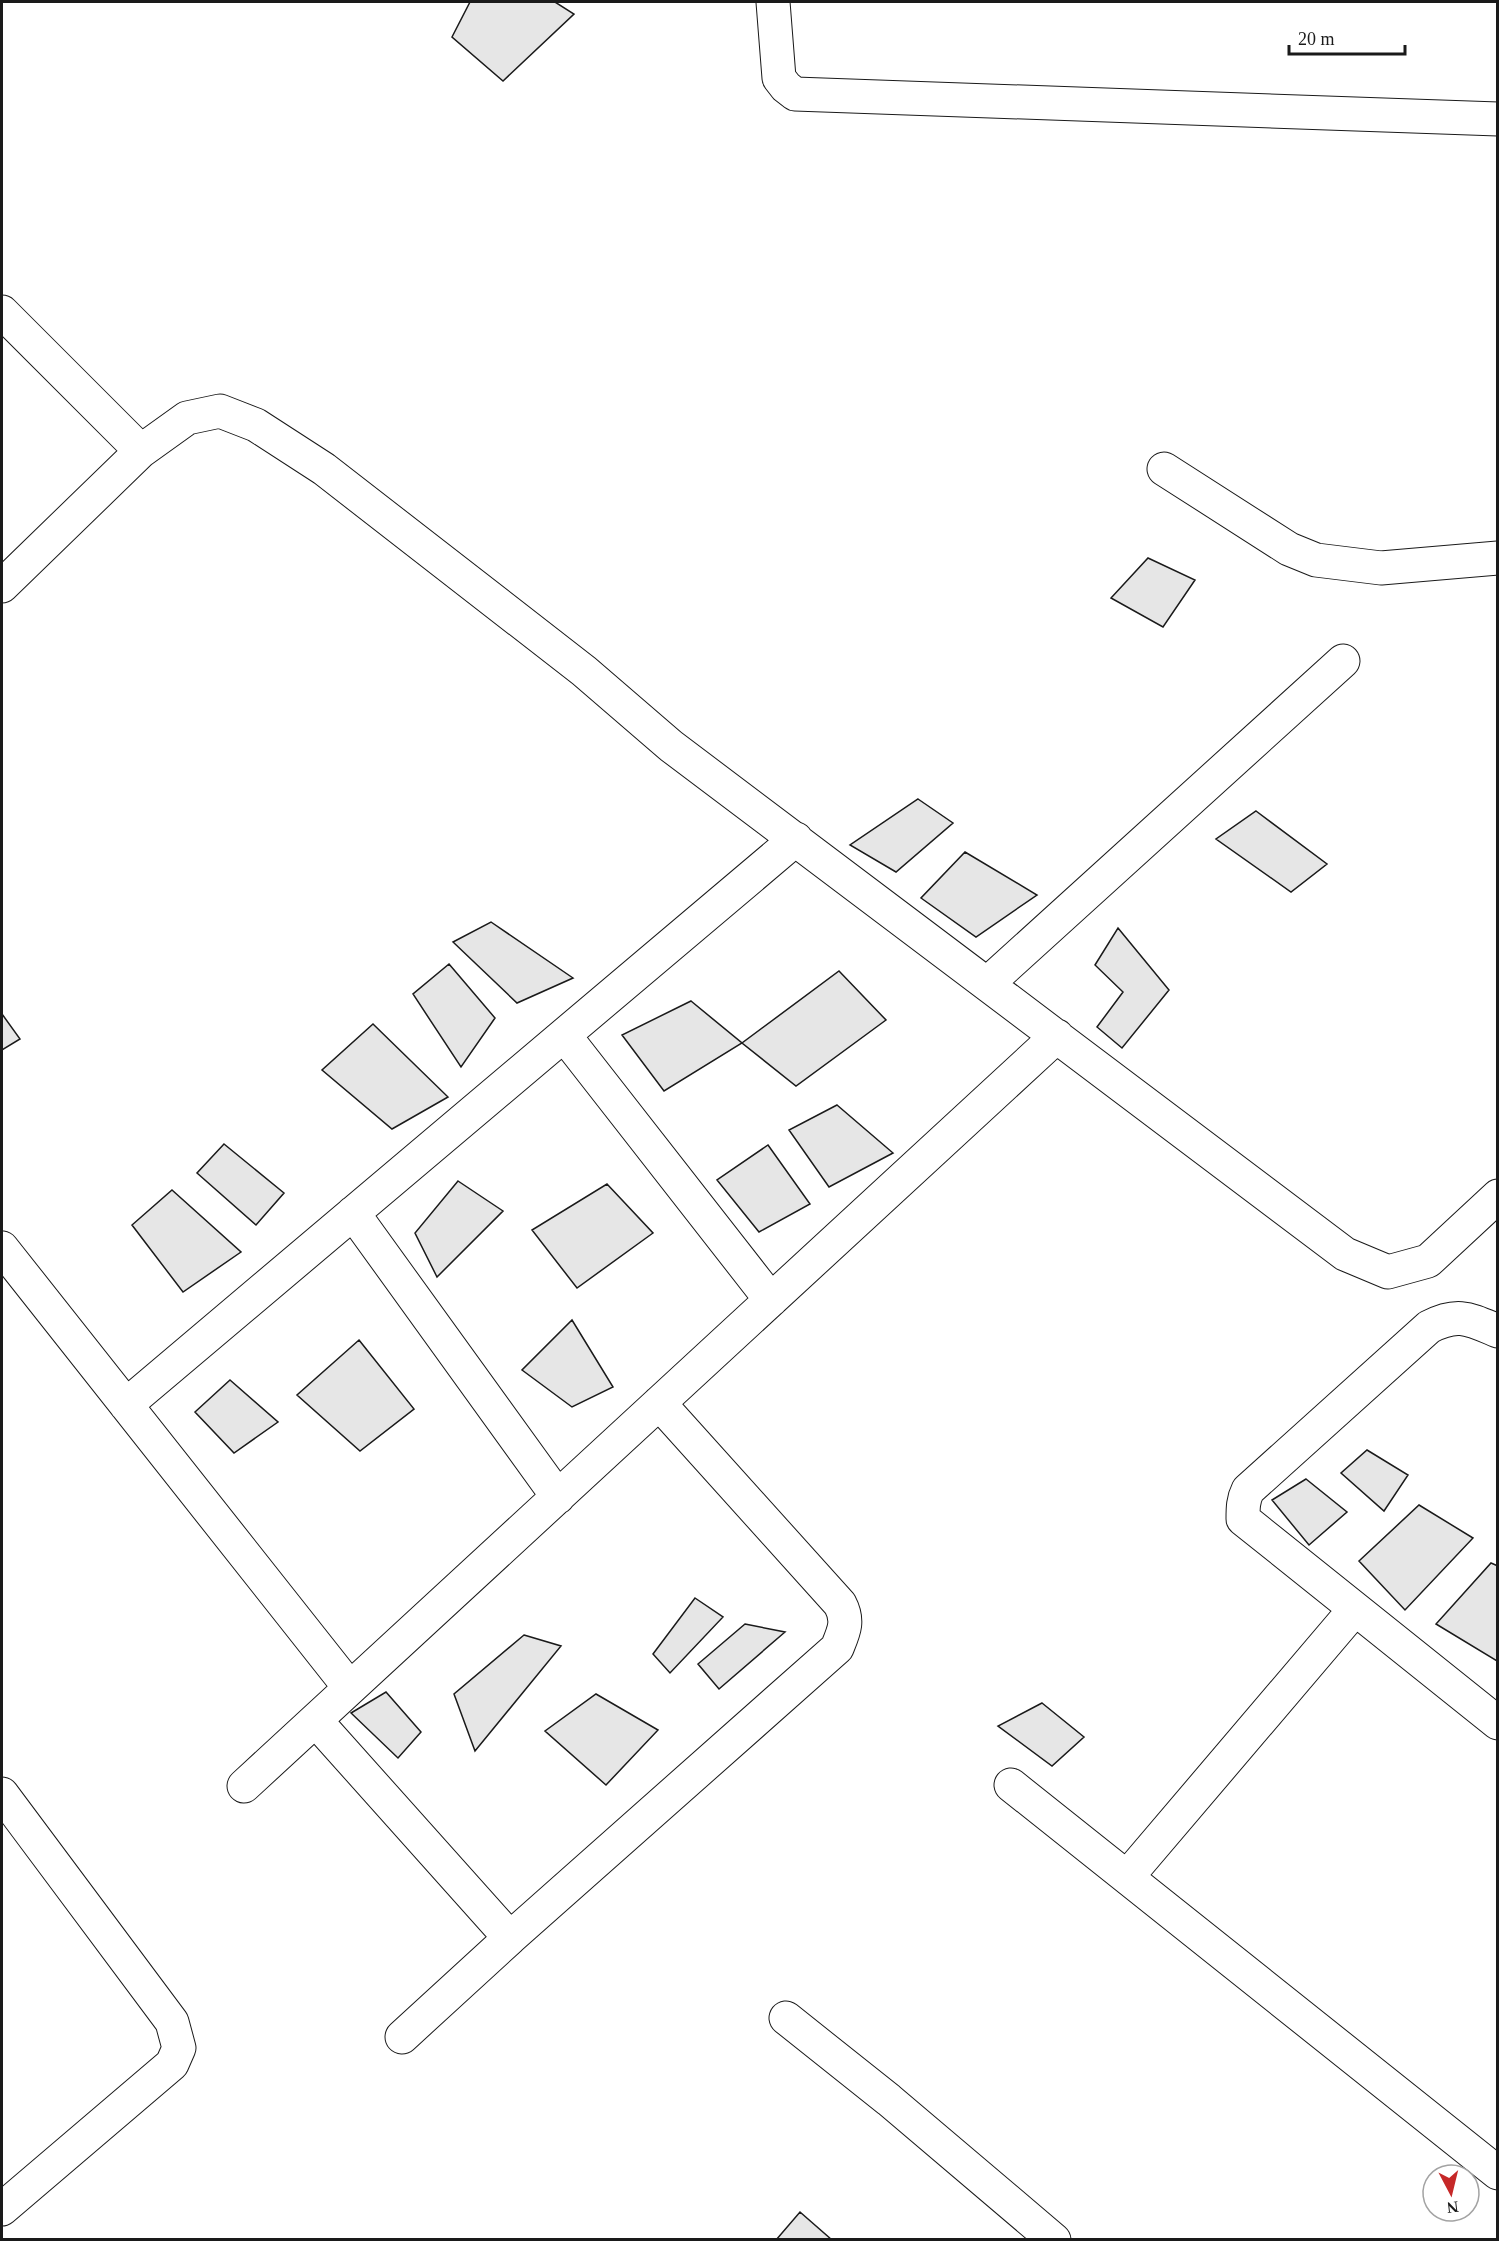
<svg xmlns="http://www.w3.org/2000/svg" width="1499" height="2241" font-family="Georgia,serif">
  <style>
    .building { fill: #e6e6e6; stroke: #1a1a1a; stroke-width: 1.5 }
    .lines { fill: none; stroke-linecap: round; stroke-linejoin: round }
    .minor-casing { stroke: #1a1a1a; stroke-width: 35 }
    .minor { stroke: #fff; stroke-width: 33 }
  </style>
  <rect width="100%" height="100%" fill="#fff"/>
  <path class="building" d="M470,2H555L574,14L503,81L452,37Z
    M1148,558L1195,580L1163,627L1111,598Z
    M918,799L953,823L896,872L850,845Z
    M1256,811L1327,864L1291,892L1216,839Z
    M965,852L1037,895L976,937L921,898Z
    M491,922L573,978L517,1003L453,942Z
    M1118,928L1169,990L1122,1048L1097,1027L1123,992L1095,965Z
    M449,964L495,1018L461,1067L413,994Z
    M839,971L886,1020L796,1086L742,1043Z
    M691,1001L742,1043L664,1091L622,1035Z
    M2,1014L20,1039L2,1050Z
    M373,1024L448,1097L392,1129L322,1070Z
    M837,1105L893,1153L829,1187L789,1130Z
    M224,1144L284,1193L256,1225L197,1173Z
    M768,1145L810,1204L759,1232L717,1180Z
    M458,1181L503,1211L437,1277L415,1233Z
    M607,1184L653,1233L577,1288L532,1230Z
    M172,1190L241,1252L183,1292L132,1225Z
    M572,1320L613,1387L572,1407L522,1370Z
    M359,1340L414,1409L360,1451L297,1395Z
    M230,1380L278,1422L234,1453L195,1412Z
    M1367,1450L1408,1475L1384,1511L1341,1473Z
    M1306,1479L1347,1512L1309,1545L1272,1500Z
    M1419,1505L1473,1538L1405,1610L1359,1561Z
    M1491,1563L1498,1566L1497,1661L1436,1624Z
    M695,1598L723,1617L670,1673L653,1654Z
    M745,1624L785,1632L719,1689L698,1664Z
    M524,1635L561,1646L475,1751L454,1694Z
    M386,1692L421,1732L398,1758L351,1713Z
    M596,1694L658,1730L606,1785L545,1731Z
    M1042,1703L1084,1737L1052,1766L998,1726Z
    M800,2212L832,2240H776Z"/>
  <g class="lines">
    <defs>
      <path id="minor" d="M773,2L779,78L786,87L795,94L1498,119
        M2,312L141,451
        M1164,469L1289,549L1316,560L1381,568L1498,558
        M2,586L141,451L187,418L220,411L256,425L324,469L584,671L671,746L1345,1254L1388,1272L1428,1261L1498,1196
        M987,984L1343,661
        M564,1035L771,1300
        M353,1213L558,1497
        M2,1248L350,1688
        M1498,1331C1469,1319 1458,1312 1429,1327L1248,1490C1243,1500 1243,1508 1243,1519L1498,1723
        M126,1405L796,839
        M316,1721L510,1938L837,1648C844,1631 849,1621 840,1604L659,1403
        M1011,1785L1498,2173
        M244,1786L1057,1036
        M2,1794L172,2022L179,2048L172,2064L2,2209
        M1127,1877L1355,1609
        M786,2018L889,2100L1054,2240
        M402,2037L510,1938"/>
    </defs>
    <use href="#minor" class="minor-casing"/>
    <use href="#minor" class="minor"/>
  </g>
  <rect width="1499" height="2241" fill="none" stroke="#1a1a1a" stroke-width="6"/>
  <g transform="translate(1451 2193) rotate(173)"><circle r="28" fill="#ffffff" stroke="#a3a3a3" stroke-width="1.5"/>
  <path d="M0-4.5L10 22L0 15L-10 22Z" fill="#c62828"/>
  <text y="-9" font-size="16" font-weight="bold" text-anchor="middle" fill="#1a1a1a">N</text>
  </g>
  <path d="M1289 45v9h116v-9" fill="none" stroke="#1a1a1a" stroke-width="3"/>
  <text x="1298" y="45" font-size="18" fill="#1a1a1a" stroke="#ffffff" stroke-width="4.5" paint-order="stroke">20 m</text>
</svg>
